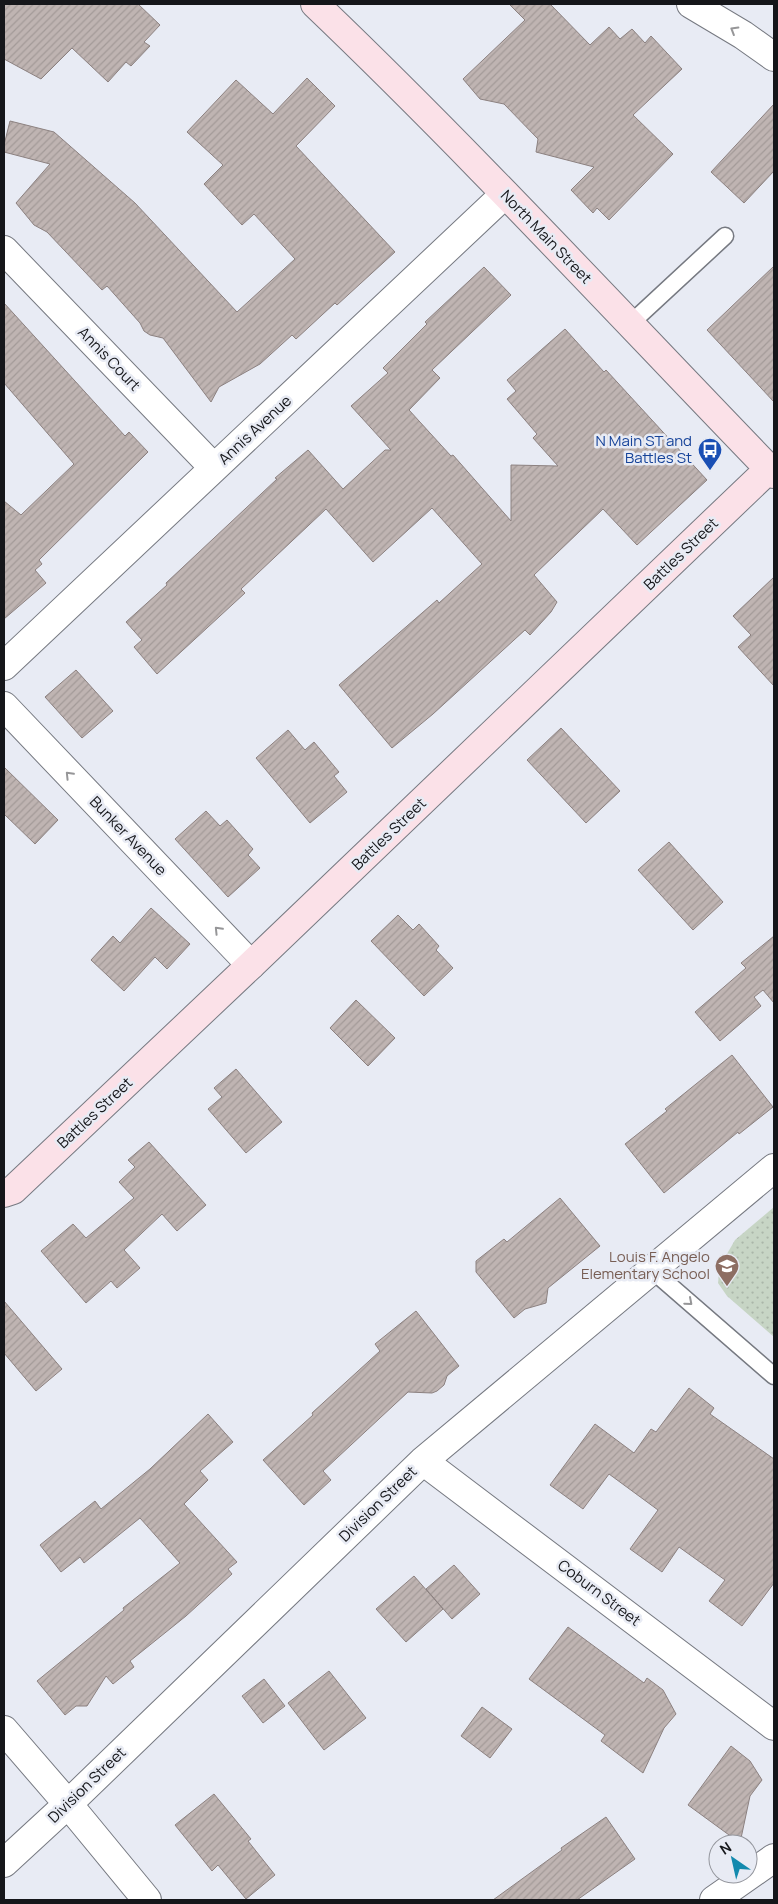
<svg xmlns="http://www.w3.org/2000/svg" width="778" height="1904" font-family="Manrope,sans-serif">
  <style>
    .park { fill: url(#park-dots) }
    .building { fill: url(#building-hatch); stroke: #8c8180 }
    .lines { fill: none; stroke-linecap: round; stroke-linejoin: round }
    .lane-casing { stroke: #767981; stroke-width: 19 }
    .street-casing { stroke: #767981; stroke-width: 30 }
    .secondary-casing { stroke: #767981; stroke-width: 30 }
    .lane { stroke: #fff; stroke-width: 16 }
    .street { stroke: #fff; stroke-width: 28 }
    .secondary { stroke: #fbe1e8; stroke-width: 28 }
    .oneway { stroke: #969698 }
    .labels { text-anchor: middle; stroke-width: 5; stroke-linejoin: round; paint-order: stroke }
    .street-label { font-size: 15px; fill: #15161a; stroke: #e8ebf4 }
    .transit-label { font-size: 15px; fill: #164399; stroke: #e8ebf4; text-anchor: end }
    .education-label { font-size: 15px; fill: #785e54; stroke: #e8ebf4; text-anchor: end }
  </style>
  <defs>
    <pattern id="park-dots" width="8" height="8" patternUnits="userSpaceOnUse" patternTransform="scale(1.25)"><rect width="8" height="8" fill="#c7d5c5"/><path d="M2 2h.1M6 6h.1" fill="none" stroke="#aab6a9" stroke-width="1.8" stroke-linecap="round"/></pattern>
    <pattern id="building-hatch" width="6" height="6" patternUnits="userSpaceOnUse" patternTransform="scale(1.25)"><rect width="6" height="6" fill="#bfb4b2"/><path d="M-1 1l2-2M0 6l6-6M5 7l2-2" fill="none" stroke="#a39a98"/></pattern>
  </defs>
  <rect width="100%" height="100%" fill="#e8ebf4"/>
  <path class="park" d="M774,1207V1337L727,1296L718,1283L720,1266L735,1240Z"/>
  <path class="building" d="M4,4H138L160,25L144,42L150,46L131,66L126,62L108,82L72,48L41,79L4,59Z
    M509,4H550L590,45L609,27L620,39L632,29L645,43L651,36L682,69L633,115L673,154L609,220L597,208L593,213L571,190L594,167L536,152L538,139L504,104L480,99L463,79L525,20Z
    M307,78L335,106L296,146L395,252L337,305L335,303L296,339L292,335L260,364L219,387L211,402L163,338L150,335L144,331L140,323L107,286L102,290L47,232L34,225L16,203L50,164L4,152V145L10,121L54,132L135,203L237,312L295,259L254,214L242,225L204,184L223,165L187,132L236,80L273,114Z
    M774,104V171L744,203L711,172Z
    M774,266V402L707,330Z
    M484,267L511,295L432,370L440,378L409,410L451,456L453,455L511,521V465L558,466L533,438L537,434L507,399L516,391L507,380L565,329L604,372L606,370L707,480L637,545L603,509L534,575L557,602L551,612L530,635L525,630L433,714L392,748L339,685L437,600L439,603L482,564L432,508L373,562L326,509L241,589L245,593L157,674L134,647L142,640L126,622L167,585L166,583L277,479L275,478L308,450L343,489L385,450H391L351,406L388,373L383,368L427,324L425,322Z
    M4,303L125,436L129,432L148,452L39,560L42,564L35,570L46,583L4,619V501L21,515L74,464L4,383Z
    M774,577V686L738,647L751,635L733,616Z
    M76,670L113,711L82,738L45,697Z
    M561,728L620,791L586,823L527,760Z
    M288,730L305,750L314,742L339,772L334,776L347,792L310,823L256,758Z
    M4,767L58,820L35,844L4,814Z
    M206,811L220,826L227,820L253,849L248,855L260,868L228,897L175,839Z
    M669,842L723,902L693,930L638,870Z
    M151,908L190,944L167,969L155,957L124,991L91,960L113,936L120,943Z
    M398,915L413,930L419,924L439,946L436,950L453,968L424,996L371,941Z
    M774,936V1003L763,990L754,997L761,1006L720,1041L695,1012L746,968L741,963Z
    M356,1000L395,1038L368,1066L330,1028Z
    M732,1055L773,1107L739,1134L738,1132L664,1193L625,1144L667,1111L665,1109Z
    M236,1069L282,1122L246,1153L208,1109L222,1097L214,1088Z
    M149,1142L206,1205L177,1231L162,1214L124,1250L140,1268L117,1288L111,1281L86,1303L41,1251L73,1224L86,1238L134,1198L119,1182L135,1167L128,1160Z
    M560,1198L600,1246L548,1288L546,1303L525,1309L514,1318L476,1272V1261L504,1239L507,1242Z
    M4,1301L62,1369L36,1391L4,1353Z
    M416,1311L459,1366L447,1376L444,1385L437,1391L432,1393L408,1392L323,1471L331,1480L304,1505L263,1460L313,1415L312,1413L380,1351L375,1344Z
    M689,1388L714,1408L710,1414L774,1459V1583L742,1626L709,1601L725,1580L679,1547L662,1572L630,1549L658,1510L609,1474L583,1509L550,1485L595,1424L634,1453L651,1429L656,1432Z
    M208,1414L233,1442L200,1471L208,1480L184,1504L237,1562L228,1569L232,1574L186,1616L130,1661L134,1667L113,1684L106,1676L87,1706H76L65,1715L37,1681L124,1610L123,1608L180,1563L140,1518L84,1563L80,1557L61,1572L40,1545L95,1501L101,1509L150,1469Z
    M454,1565L480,1594L452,1619L426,1589Z
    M414,1576L443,1609L406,1642L376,1609Z
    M568,1627L644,1683L647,1678L663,1690L676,1714L664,1728L643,1773L601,1741L605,1735L529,1679Z
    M329,1671L366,1718L324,1750L288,1703Z
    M264,1679L285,1706L263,1723L242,1696Z
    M482,1707L512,1729L490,1758L461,1736Z
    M731,1746L750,1761L762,1780L750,1796L740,1843L688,1805Z
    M214,1794L251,1839L248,1841L275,1875L246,1899L218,1865L212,1871L175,1825Z
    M606,1817L635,1859L577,1900H493L562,1850L561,1848Z"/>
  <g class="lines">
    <defs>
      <path id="lane" d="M630,324L725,236
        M652,1270L774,1376"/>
      <path id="street" d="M691,4L743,35L774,57
        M4,250L214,468
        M4,666L505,194
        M4,706L251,965
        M423,1461L774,1726
        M4,1730L68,1804L147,1900
        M4,1863L68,1804L423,1461L774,1168
        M714,1900L774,1858"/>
      <path id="secondary" d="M315,4C473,155 622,317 774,474
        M4,1193L13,1190L251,965L769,469"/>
    </defs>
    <use href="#lane" class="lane-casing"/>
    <use href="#street" class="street-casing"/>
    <use href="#secondary" class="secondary-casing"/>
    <use href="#lane" class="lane"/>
    <use href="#street" class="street"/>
    <use href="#secondary" class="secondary"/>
  </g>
  <defs><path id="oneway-chevron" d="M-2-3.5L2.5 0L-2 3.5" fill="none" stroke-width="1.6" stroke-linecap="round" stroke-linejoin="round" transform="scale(1.25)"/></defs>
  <g class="oneway">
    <use href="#oneway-chevron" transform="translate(734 30) rotate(-149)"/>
    <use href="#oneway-chevron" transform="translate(69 775) rotate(-134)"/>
    <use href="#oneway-chevron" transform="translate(218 930) rotate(-134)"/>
    <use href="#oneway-chevron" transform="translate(689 1302) rotate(41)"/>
  </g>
  <defs>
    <symbol id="bus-pin" viewBox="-11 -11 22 30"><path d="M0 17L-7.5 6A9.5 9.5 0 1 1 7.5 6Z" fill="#1a4fb4" stroke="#e8ebf4"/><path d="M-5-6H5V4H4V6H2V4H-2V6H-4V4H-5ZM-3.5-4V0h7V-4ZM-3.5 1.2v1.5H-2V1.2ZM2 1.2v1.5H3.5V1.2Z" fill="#fff"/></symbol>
    <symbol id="school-pin" viewBox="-11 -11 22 30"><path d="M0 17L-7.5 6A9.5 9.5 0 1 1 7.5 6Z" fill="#8d6e63" stroke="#e8ebf4"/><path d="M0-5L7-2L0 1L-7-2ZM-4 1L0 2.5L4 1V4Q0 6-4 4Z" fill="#fff"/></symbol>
  </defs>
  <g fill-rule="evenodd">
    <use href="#bus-pin" x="696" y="436" width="28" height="38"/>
    <use href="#school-pin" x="713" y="1252" width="28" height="38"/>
  </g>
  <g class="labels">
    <g class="street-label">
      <text transform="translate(546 237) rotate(46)" y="5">North Main Street</text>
      <text transform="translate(109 359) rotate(46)" y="5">Annis Court</text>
      <text transform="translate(255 430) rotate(-43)" y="5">Annis Avenue</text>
      <text transform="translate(681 554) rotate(-44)" y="5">Battles Street</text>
      <text transform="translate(389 834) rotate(-44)" y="5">Battles Street</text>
      <text transform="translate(128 836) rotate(46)" y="5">Bunker Avenue</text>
      <text transform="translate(95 1113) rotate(-43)" y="5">Battles Street</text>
      <text transform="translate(378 1504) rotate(-44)" y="5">Division Street</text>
      <text transform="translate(599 1593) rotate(37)" y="5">Coburn Street</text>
      <text transform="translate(87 1785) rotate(-44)" y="5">Division Street</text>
    </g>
    <g class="transit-label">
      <text x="692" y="446">N Main ST and<tspan x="692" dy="17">Battles St</tspan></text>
    </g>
    <g class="education-label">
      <text x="710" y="1262">Louis F. Angelo<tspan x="710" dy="17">Elementary School</tspan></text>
    </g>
  </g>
  <rect width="778" height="1904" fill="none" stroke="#15161a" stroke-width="10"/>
  <g transform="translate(733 1859) rotate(326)"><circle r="24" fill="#e8ebf4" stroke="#94969d"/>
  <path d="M0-4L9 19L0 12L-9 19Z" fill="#138aae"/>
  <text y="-8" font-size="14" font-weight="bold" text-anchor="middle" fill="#15161a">N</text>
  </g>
</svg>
